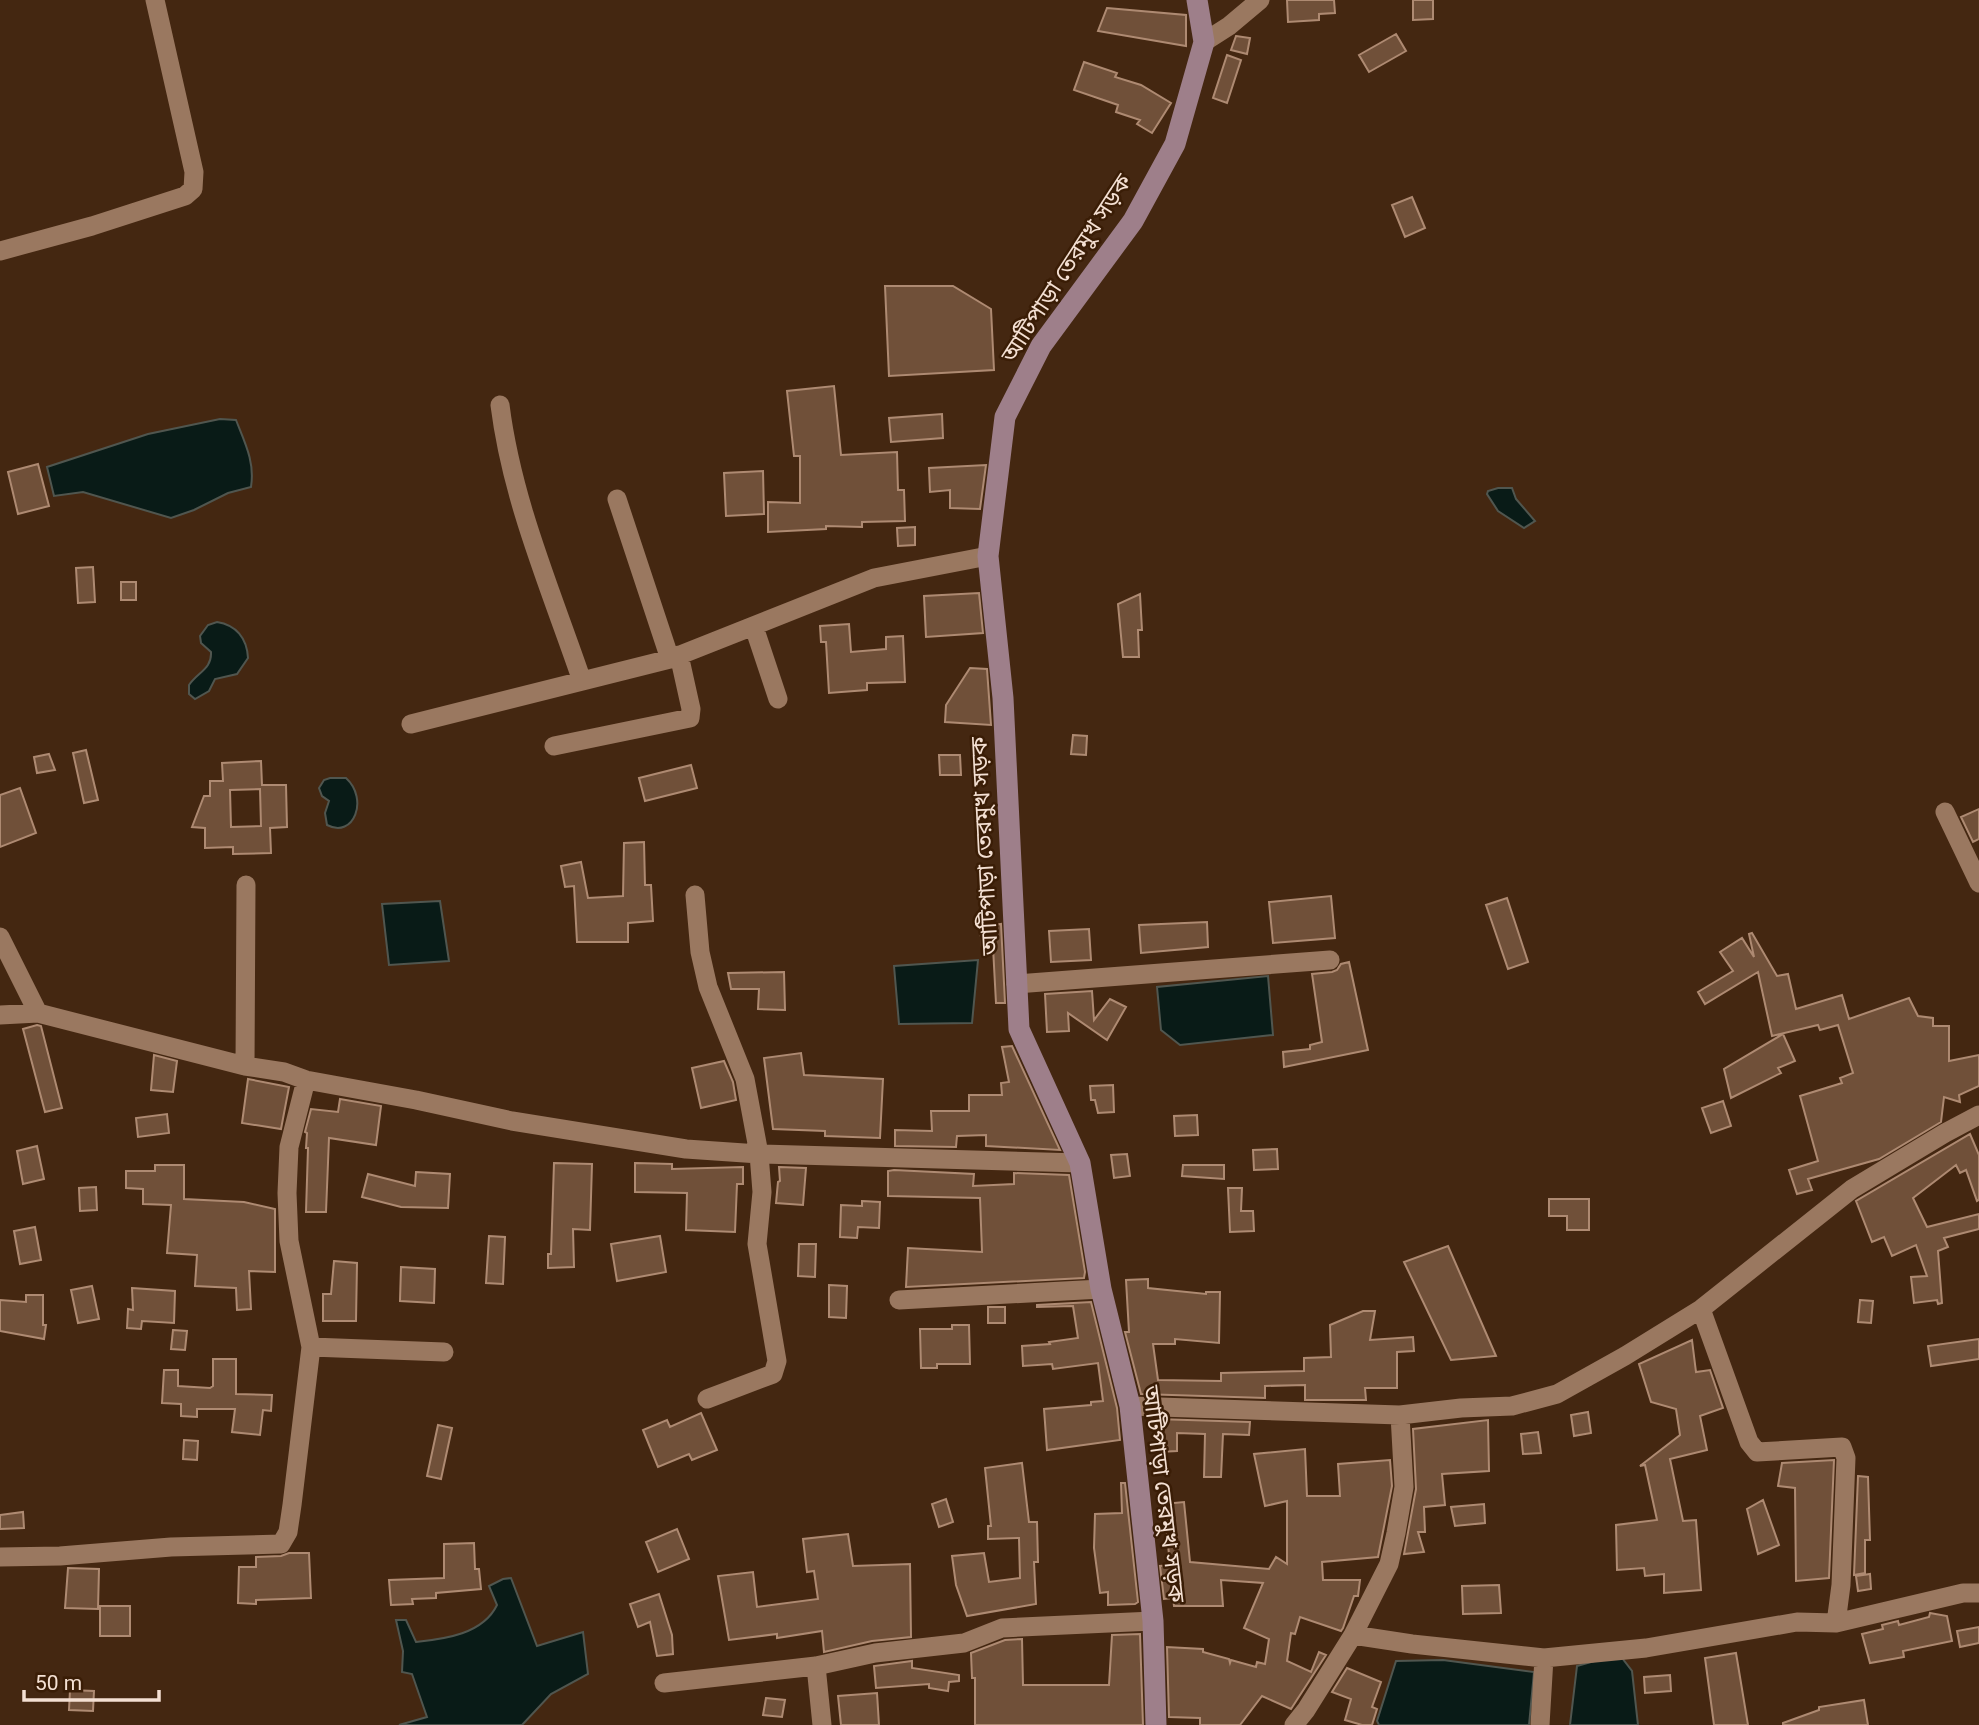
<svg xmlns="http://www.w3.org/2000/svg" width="1979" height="1725" font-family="Roboto,'Noto Sans Bengali',sans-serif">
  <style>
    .water { fill: #091b17; stroke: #50564f; stroke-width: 2 }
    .building { fill: #705039; stroke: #ae8a72; stroke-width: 2; fill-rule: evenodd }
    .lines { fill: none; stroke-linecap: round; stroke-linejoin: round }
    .street { stroke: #9a7860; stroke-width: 19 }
    .secondary { stroke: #9e7f8a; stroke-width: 21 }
    .labels { text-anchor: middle; stroke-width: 5; stroke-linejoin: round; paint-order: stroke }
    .street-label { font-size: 23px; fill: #f4e0d3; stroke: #3a1d06 }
  </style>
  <rect width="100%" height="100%" fill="#442711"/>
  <path class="water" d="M220,419L236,420C245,443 255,462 251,487L228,493L194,510L171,518L83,492L54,496L47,467L148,434Z
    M1498,488H1512L1516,499L1535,521L1524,528L1498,511L1487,494L1488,491Z
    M217,622C236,625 247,638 248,658L237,674L215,679L209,691L195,699L189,694V685C198,672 212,669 211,652L201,643L200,636L208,625Z
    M330,778H346C369,799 354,839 327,825L325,813L329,801L322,796L319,788L324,780Z
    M440,901L449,961L389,965L382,904Z
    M978,960L972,1023L899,1024L894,966Z
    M1268,976L1273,1035L1180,1045L1161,1030L1157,987Z
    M511,1578L537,1646L583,1632L588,1674L551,1694L522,1725H399L427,1717L412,1674L402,1672L403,1651L396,1620H406L416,1642C445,1639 483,1634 497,1605L489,1586L503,1579Z
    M1619,1654L1632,1671L1638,1725H1570L1577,1666Z
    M1443,1660L1534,1672L1529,1725H1379L1377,1721L1396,1661Z"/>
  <path class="building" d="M1287,0H1334L1335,13L1319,14V20L1288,22Z
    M1413,0H1433V19L1413,20Z
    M1107,8L1186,15V46L1098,31Z
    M1396,34L1406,51L1369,72L1359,55Z
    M1236,36L1250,38L1247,54L1231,50Z
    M1227,55L1241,60L1227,103L1213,98Z
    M1084,62L1117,73L1115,77L1141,85L1171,103L1152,133L1137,124L1140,120L1116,112L1118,105L1074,90Z
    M1412,197L1425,228L1405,237L1392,205Z
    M885,286H953L991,309L994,370L889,376Z
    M834,386L841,455L897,452L898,490H904L905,521L862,522V527L826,526V529L768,532V502L800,503V456H794L787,391Z
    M942,414L943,438L891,442L889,418Z
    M38,464L49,506L18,514L8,472Z
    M986,465L980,509L950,508V490L930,492L929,468Z
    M763,471L764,514L726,516L724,473Z
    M915,527V545L898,546L897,528Z
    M93,567L95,602L78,603L76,568Z
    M121,582H136V600H121Z
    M979,593L983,633L926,637L924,596Z
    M1140,594L1142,630H1138L1139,657H1123L1118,604Z
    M849,624L851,652L886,649V637L903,636L905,682L867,683V690L829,693L826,642H821L820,626Z
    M970,668L987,669L991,725L945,722L946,705Z
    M1073,735L1087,736L1086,755L1071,754Z
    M86,750L98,800L84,803L73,753Z
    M49,754L55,770L37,773L34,757Z
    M939,755H960L961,775H940Z
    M261,761L262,785H286L287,827L270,828L271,853L233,854V847L205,848V828L192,827L204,796H210V781H223L222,763ZM260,789L261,826L231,827L230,790Z
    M691,765L697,788L645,801L639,778Z
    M20,788L36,833L0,847V795Z
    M1979,809V839L1973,842L1961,817Z
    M644,842L645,885H651L653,921L628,923V942H577L574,886L565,887L561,866L581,862L588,898L623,896L624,843Z
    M1331,896L1335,938L1273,943L1269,902Z
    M1507,898L1528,962L1508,969L1486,905Z
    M1207,922L1208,947L1141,953L1139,925Z
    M1001,924L1005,1003H996L993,947L982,948L980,927Z
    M1089,929L1091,960L1051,962L1049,931Z
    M1752,933L1777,976L1788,974L1796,1009L1842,995L1849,1019L1909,998L1918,1016L1933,1018V1026H1949V1061L1979,1055V1086L1959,1095L1960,1102L1944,1097L1941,1122L1879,1159L1808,1179L1812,1190L1797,1194L1789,1170L1818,1161L1800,1096L1842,1083L1840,1078L1853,1073L1838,1025L1820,1030L1818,1025L1772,1036L1758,972L1705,1004L1698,992L1733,971L1720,952L1742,938L1754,957L1749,934Z
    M1349,962L1368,1050L1284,1067L1283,1052L1310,1049V1045L1322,1042L1312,974L1332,972L1337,970L1341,964Z
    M784,972L785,1010L758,1009L759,989H731L728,973Z
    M1092,991L1094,1020L1110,999L1126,1007L1107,1040L1068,1013L1069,1031L1047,1032L1045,994Z
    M37,1025L41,1026L62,1108L45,1112L23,1029Z
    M1783,1034L1795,1061L1778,1068L1781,1073L1731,1098L1724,1069Z
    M1012,1046L1060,1150L986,1146V1135L957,1136L956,1147L895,1146V1130L932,1131L931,1111H969V1095H1002L1001,1083L1009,1082L1002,1047Z
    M801,1053L804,1075L883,1079L880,1138L825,1136V1131L773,1129L764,1058Z
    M154,1055L177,1061L173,1092L151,1090Z
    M724,1061L733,1082L736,1100L701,1108L692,1068Z
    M248,1079L289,1087L281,1129L242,1123Z
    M1113,1085L1114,1112L1098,1113L1095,1100H1091L1090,1086Z
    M340,1099L381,1106L376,1145L329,1138L326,1212H306L308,1148H306L307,1133L305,1132L311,1109L338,1112Z
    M1723,1101L1731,1126L1711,1133L1702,1108Z
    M167,1114L169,1133L138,1137L136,1118Z
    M1197,1115L1198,1135L1175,1136L1174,1116Z
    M1970,1134L1979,1155V1200L1977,1201L1966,1170L1960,1173L1956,1165L1913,1198L1927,1227L1979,1214V1229L1944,1238L1948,1247L1938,1251L1942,1303L1938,1304L1937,1300L1914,1303L1911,1277L1927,1276L1916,1245L1892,1256L1884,1237L1872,1242L1856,1201Z
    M37,1146L44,1179L23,1184L17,1151Z
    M1277,1149L1278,1169L1254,1170L1253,1150Z
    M1127,1154L1130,1176L1114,1178L1111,1155Z
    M554,1163L592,1164L590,1230L573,1229L574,1267L548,1268V1254H551Z
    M635,1163L672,1164V1169L743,1167V1184H737L735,1232L686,1230L687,1193L635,1192Z
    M155,1165H184V1199L244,1202L275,1209V1272L249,1271L251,1309L237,1310L236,1288L195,1286L197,1255L167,1253L171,1205L143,1204V1189L126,1188V1171H155Z
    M1183,1165H1224V1179L1182,1176Z
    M779,1167L806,1168L803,1205L776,1203L778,1182L780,1181Z
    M894,1170L974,1174L973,1186L1014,1184V1173L1069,1175L1085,1272L1084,1278L906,1287L908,1248L982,1252L980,1198L888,1196V1171Z
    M416,1172L450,1174L448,1208L401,1207L362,1197L368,1174L415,1186Z
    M96,1187L97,1210L80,1211L79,1188Z
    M1228,1188H1242L1241,1211H1253L1254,1231L1230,1232Z
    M1549,1199H1589V1230H1567V1216H1549Z
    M862,1201L880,1202L879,1228L858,1227L857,1238L840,1237L841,1205L862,1206Z
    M35,1227L41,1260L20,1264L14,1231Z
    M489,1236L505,1237L503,1284L486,1283Z
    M660,1236L666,1272L617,1281L611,1244Z
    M799,1244H816L815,1277L798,1276Z
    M1448,1246L1496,1356L1451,1360L1404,1262Z
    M334,1261L357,1263L356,1321H323V1294H331Z
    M401,1267L435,1269L434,1303L400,1301Z
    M1148,1279V1288L1206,1294V1292H1220L1219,1343L1175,1339V1344H1153L1158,1380L1221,1381V1373L1304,1371V1358L1331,1357L1330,1325L1363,1311H1375L1370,1340L1413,1337L1414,1351L1397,1352V1388H1365L1366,1400H1305V1385L1265,1386V1398L1141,1394L1125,1332H1129L1126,1280Z
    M829,1285L847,1286L846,1318L829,1317Z
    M92,1286L99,1319L78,1323L71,1290Z
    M132,1288L175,1291L174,1323L142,1321L141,1329L127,1328L128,1309L133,1310Z
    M26,1295H43V1325H46L44,1339L0,1331V1300L26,1302Z
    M1860,1300L1873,1301L1871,1323L1858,1322Z
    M1091,1302L1117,1408L1120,1440L1047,1450L1044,1409L1091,1405V1402L1103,1401L1098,1363L1053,1369L1052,1364L1023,1366L1022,1346L1050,1344L1049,1342L1078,1338L1073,1306L1037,1307V1305Z
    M988,1307H1005V1323H988Z
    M952,1325H969L970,1364H937V1368H921L920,1329H952Z
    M173,1330L187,1331L185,1350L171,1349Z
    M1979,1339V1359L1931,1366L1928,1346Z
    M1692,1340L1696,1372L1710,1370L1723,1408L1700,1416L1707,1450L1670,1459L1683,1521L1696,1520L1701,1590L1664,1593V1574L1645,1576L1644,1568L1617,1570L1616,1525L1657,1520L1645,1465L1640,1466L1680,1435L1676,1409L1651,1402L1639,1364Z
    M213,1359H236V1394L272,1395L271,1411L263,1410L260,1435L232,1432L235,1409H197V1417L181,1416V1404L162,1403L164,1370H178V1386L210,1388L213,1386Z
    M1588,1412L1591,1433L1574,1436L1571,1415Z
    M701,1413L717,1450L692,1460L689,1454L658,1467L643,1430L667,1420L670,1427Z
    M1156,1419L1250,1422L1249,1435L1223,1434L1221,1477H1204L1205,1434L1177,1433V1451L1159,1452Z
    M1488,1420L1489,1471L1442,1474L1445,1505L1424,1507L1425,1532H1418L1424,1552L1404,1554L1416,1489L1413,1429Z
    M438,1425L452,1428L441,1479L427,1476Z
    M1538,1432L1541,1453L1523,1454L1521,1434Z
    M184,1440L198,1441L197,1460L183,1459Z
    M1305,1449L1307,1496H1340L1338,1464L1390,1460L1392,1486L1378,1557L1322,1562L1323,1580H1360L1358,1596H1354L1343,1628L1341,1631L1300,1617L1295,1634L1291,1633L1287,1661L1311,1672L1319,1652L1326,1655L1291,1709L1262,1696L1240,1725H1200V1718L1169,1717L1167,1647L1203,1649V1652L1229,1659L1230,1663L1231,1660L1256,1667L1257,1662L1265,1664L1269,1639L1244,1628L1263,1583L1221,1580L1223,1606H1174L1173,1598L1164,1599L1160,1566L1170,1565L1164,1504L1184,1502L1190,1562L1269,1569L1276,1557L1287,1564V1501L1265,1506L1254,1454Z
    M1834,1460L1829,1578L1796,1581L1795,1488L1778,1486L1782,1463Z
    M1022,1463L1029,1522H1037L1038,1562H1034L1036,1604L967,1616L956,1585L952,1556L984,1553L989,1582L1020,1578L1019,1538L988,1539V1526H991L985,1468Z
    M1858,1476L1868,1477L1870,1540H1865V1573L1854,1575Z
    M1121,1483H1125L1138,1602L1135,1604L1108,1605V1592L1100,1593L1094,1548L1095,1514L1122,1513Z
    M946,1499L953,1522L939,1527L932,1504Z
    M1763,1500L1779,1545L1758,1554L1747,1509Z
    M1484,1504L1485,1523L1455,1526L1451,1507Z
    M23,1512L24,1528L0,1529V1515Z
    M677,1529L689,1559L658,1572L646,1542Z
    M848,1534L853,1566L910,1564L911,1637L872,1641L824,1652L822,1631L777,1638V1634L729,1640L718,1576L753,1572L757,1607L818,1599L814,1571L807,1572L803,1539Z
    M474,1543L475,1569H479L481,1589L436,1593V1598L412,1599L413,1604L391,1605L389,1580L444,1578V1544Z
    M289,1553H309L311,1598L256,1600V1604L238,1603L239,1567H256V1557L281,1556Z
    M68,1568L99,1569L98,1609L65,1608Z
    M1870,1574L1871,1589L1858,1591L1856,1576Z
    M1499,1585L1501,1613L1463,1614L1462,1586Z
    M659,1594L672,1635L673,1654L657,1656L650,1622L638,1627L630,1604Z
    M100,1606H130V1636H100Z
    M1930,1613L1947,1616L1952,1641L1903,1651L1904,1657L1870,1663L1862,1634L1883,1629L1882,1625L1898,1621L1899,1625L1929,1617Z
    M1979,1627V1643L1960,1647L1957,1631Z
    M1140,1634L1143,1725H975V1678H972L971,1653L1005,1640L1022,1639L1023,1685H1109L1112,1635Z
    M1736,1653L1748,1725H1714L1705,1658Z
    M912,1661V1668L959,1675V1681L949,1682L948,1691L929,1688V1684L876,1688L874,1666Z
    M1347,1668L1381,1682L1372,1707L1377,1709L1372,1725H1362L1345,1720L1351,1699L1332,1692Z
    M1670,1675L1671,1691L1645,1693L1644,1677Z
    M70,1690L94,1691L93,1711L69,1710Z
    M877,1693L879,1725H841L838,1696Z
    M766,1698L785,1700L782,1717L763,1715Z
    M1864,1700L1868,1725H1783V1723L1819,1710V1707Z"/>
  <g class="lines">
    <path class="street" d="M1204,42L1229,26L1260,0
      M0,251L92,226L185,196L193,189L194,172L155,0
      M500,405C512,501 551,590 582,681
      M617,499L670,659
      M754,627L778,699
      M411,724L670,659L874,578L988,556
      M554,746L690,718L691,709L679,655
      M1945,812L1979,883
      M695,895L700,952L708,987L745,1079L759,1154L762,1192L757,1244L777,1361L773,1374L707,1399
      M0,937L38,1013
      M1016,984L1330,960
      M0,1015L38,1013L245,1066L284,1072L306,1080L416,1100L512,1121L686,1149L759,1154L1080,1163
      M245,1066L246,885
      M899,1300L1101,1289
      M1701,1309L1749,1442L1757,1452L1842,1447L1846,1458L1841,1585L1836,1623
      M311,1347L444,1352
      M1130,1406L1400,1415L1461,1408L1512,1406L1557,1394L1625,1356L1701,1309L1852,1189L1945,1133L1979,1115
      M0,1557L60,1556L171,1547L281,1544L288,1532L292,1505L311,1347L289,1241L287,1193L289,1147L306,1080
      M1353,1635L1389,1564L1396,1533L1404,1487L1400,1415
      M816,1666L822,1725
      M664,1683L816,1666L875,1653L964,1643L1002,1628L1153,1621
      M1294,1725L1306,1710L1353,1635L1412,1644L1544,1658L1646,1648L1797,1622L1836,1623L1963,1593H1979
      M1540,1725L1544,1658"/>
    <path class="secondary" d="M1156,1725L1153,1621L1130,1406L1101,1289L1080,1163L1019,1029L1003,698L988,556L1005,417L1041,346L1133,221L1175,144L1204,42L1197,0"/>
  </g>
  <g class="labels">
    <g class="street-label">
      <text transform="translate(1066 268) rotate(-57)" y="8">আটিপাড়া তেরমুখ সড়ক</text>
      <text transform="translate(984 846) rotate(-93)" y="8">আটিপাড়া তেরমুখ সড়ক</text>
      <text transform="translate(1164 1494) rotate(83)" y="8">আটিপাড়া তেরমুখ সড়ক</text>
    </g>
  </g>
  <path d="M24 1690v10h135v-10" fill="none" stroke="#f4e0d3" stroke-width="3.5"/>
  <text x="35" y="1690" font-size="21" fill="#f4e0d3" stroke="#3a1d06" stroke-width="5" paint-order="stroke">50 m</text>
</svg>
